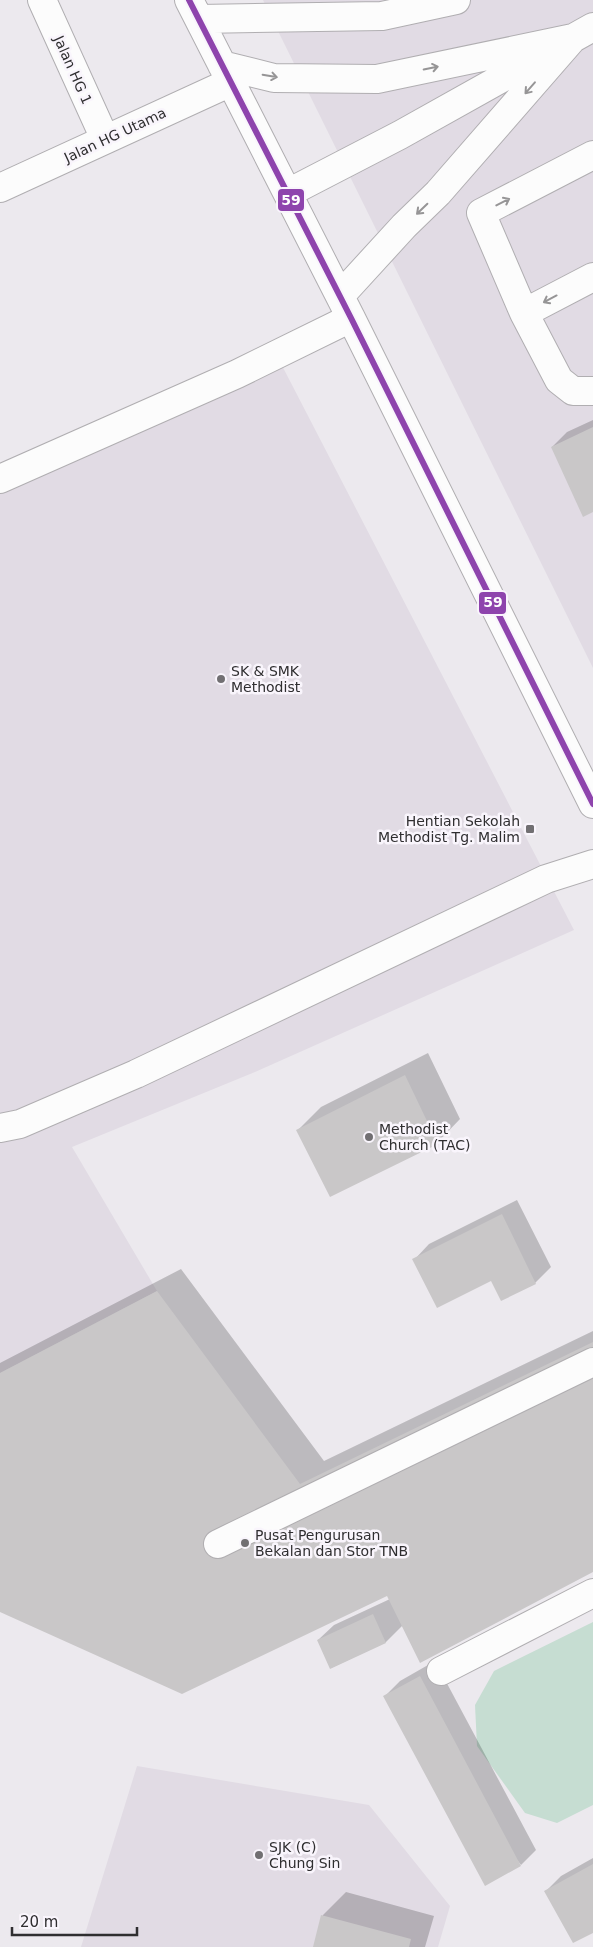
<svg xmlns="http://www.w3.org/2000/svg" width="593" height="1947" font-family="'DejaVu Sans',sans-serif">
  <style>
    .built { fill: #e1dbe4 }
    .green { fill: #c6ddd2 }
    .shadow { fill: #0003 }
    .building { fill: #c9c7c8 }
    .lines { fill: none; stroke-linecap: round; stroke-linejoin: round }
    .minor-casing { stroke: #b0aeb1; stroke-width: 30 }
    .minor { stroke: #fcfcfc; stroke-width: 28 }
    .bus-1-casing { stroke: #f9f5fc; stroke-width: 10 }
    .bus-1 { stroke: #8e44ad; stroke-width: 6 }
    .oneway { stroke: #969596 }
    .poi-dot { fill: #716f72; stroke: #f9f5fc; stroke-width: 2 }
    .labels { text-anchor: middle; stroke-width: 5; stroke-linejoin: round; paint-order: stroke }
    .street-label { font-size: 14px; fill: #2f2e30; stroke: #f9f5fc }
    .poi-label { font-size: 14px; fill: #2f2e30; stroke: #f9f5fc; text-anchor: start }
    .line-badge { stroke: #f9f5fc; stroke-width: 2 }
    .badge-label { font-size: 14px; text-anchor: middle; font-weight: bold; fill: #fff }
  </style>
  <rect width="100%" height="100%" fill="#ece9ee"/>
  <path class="built" d="M263,0H593V668L277,29Z
    M276,354L574,930L255,1072L72,1147L157,1291L0,1373V479Z
    M137,1766L369,1805L450,1906L438,1947H81Z"/>
  <path class="green" d="M593,1622V1805L557,1823L525,1813L477,1746L475,1705L494,1671Z"/>
  <path class="shadow" d="M593,420V511L552,447L567,432Z
    M428,1053L460,1119L437,1143L298,1130L321,1107Z
    M517,1200L551,1267L535,1283L502,1299L491,1279L414,1260L429,1244Z
    M181,1269L324,1461L593,1331V1571L403,1625L386,1642L331,1668L318,1640L334,1625L390,1599L388,1595L0,1611V1363Z
    M435,1661L536,1850L521,1865L385,1696L400,1681Z
    M593,1858V1931L546,1891L561,1876Z
    M346,1892L434,1916L425,1947H314L323,1915Z"/>
  <path class="building" d="M593,427V512L583,517L551,447Z
    M405,1075L438,1144L330,1197L296,1130Z
    M502,1214L536,1284L501,1301L491,1281L437,1308L412,1259Z
    M157,1291L300,1484L593,1342V1572L420,1663L387,1596L182,1694L0,1612V1373Z
    M373,1614L386,1643L330,1669L317,1640Z
    M420,1676L521,1866L485,1886L383,1696Z
    M593,1864V1933L573,1943L544,1891Z
    M321,1915L411,1939L409,1947H313Z"/>
  <g class="lines">
    <defs>
      <path id="minor" d="M42,0L105,139
        M189,0L351,318L593,804
        M199,19L382,16L456,0
        M222,65L274,78L377,79L573,38
        M593,155L481,213L524,313L593,277
        M0,188L231,82
        M288,193L400,135L593,27
        M340,296L404,226L438,193L573,38
        M524,313L559,380L573,391H593
        M0,479L237,374L351,318
        M0,1128L20,1124L136,1074L546,879L593,864
        M218,1544L593,1362
        M441,1671L593,1593"/>
    </defs>
    <use href="#minor" class="minor-casing"/>
    <use href="#minor" class="minor"/>
    <defs>
      <path id="bus-1" d="M189,0L351,318L593,804"/>
    </defs>
    <use href="#bus-1" class="bus-1-casing"/>
    <use href="#bus-1" class="bus-1"/>
  </g>
  <defs><path id="oneway-shaft" d="M-6 0H5M1.5-3L5.5 0L1.5 3" fill="none" stroke-width="1.6" stroke-linecap="round" stroke-linejoin="round" transform="scale(1.25)"/></defs>
  <g class="oneway">
    <use href="#oneway-shaft" transform="translate(431 68) rotate(-12)"/>
    <use href="#oneway-shaft" transform="translate(270 76) rotate(10)"/>
    <use href="#oneway-shaft" transform="translate(530 88) rotate(131)"/>
    <use href="#oneway-shaft" transform="translate(503 202) rotate(-27)"/>
    <use href="#oneway-shaft" transform="translate(422 209) rotate(136)"/>
    <use href="#oneway-shaft" transform="translate(550 299) rotate(152)"/>
  </g>
  <g class="poi-dot">
    <circle cx="221" cy="679" r="5"/>
    <rect x="525" y="824" width="10" height="10" rx="2.5"/>
    <circle cx="369" cy="1137" r="5"/>
    <circle cx="245" cy="1543" r="5"/>
    <circle cx="259" cy="1855" r="5"/>
  </g>
  <g class="labels">
    <g class="street-label">
      <text transform="translate(73 70) rotate(66)" y="5">Jalan HG 1</text>
      <text transform="translate(115 135) rotate(-25)" y="5">Jalan HG Utama</text>
    </g>
    <g class="poi-label">
      <text x="231" y="676">SK &amp; SMK<tspan x="231" dy="16">Methodist</tspan></text>
      <text x="520" y="826" text-anchor="end">Hentian Sekolah<tspan x="520" dy="16">Methodist Tg. Malim</tspan></text>
      <text x="379" y="1134">Methodist<tspan x="379" dy="16">Church (TAC)</tspan></text>
      <text x="255" y="1540">Pusat Pengurusan<tspan x="255" dy="16">Bekalan dan Stor TNB</tspan></text>
      <text x="269" y="1852">SJK (C)<tspan x="269" dy="16">Chung Sin</tspan></text>
    </g>
  </g>
  <g class="line-badge">
    <rect x="277" y="188" width="28" height="24" rx="5" fill="#8e44ad"/>
    <rect x="478" y="591" width="29" height="24" rx="5" fill="#8e44ad"/>
  </g>
  <g class="badge-label">
    <text x="291" y="205">59</text>
    <text x="493" y="607">59</text>
  </g>
  <path d="M12 1927v8h125v-8" fill="none" stroke="#2f2e30" stroke-width="2.5"/>
  <text x="20" y="1927" font-size="15" fill="#2f2e30" stroke="#f9f5fc" stroke-width="4" paint-order="stroke">20 m</text>
</svg>
